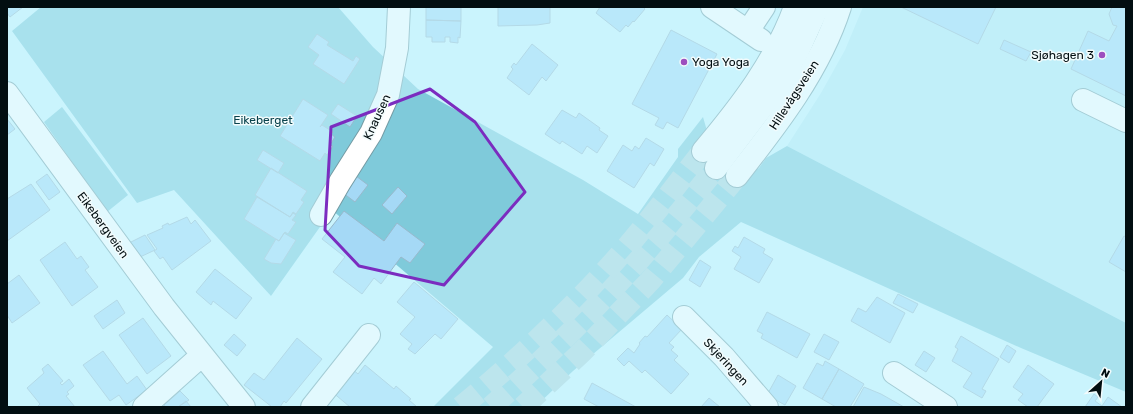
<svg xmlns="http://www.w3.org/2000/svg" width="1133" height="414" font-family="Rubik,sans-serif">
  <style>
    .built { fill: #b6e9f4 }
    .green { fill: #7fcada }
    .building { fill: #a5d9f6; stroke: #98b9cc }
    .lines { fill: none; stroke-linecap: round; stroke-linejoin: round }
    .minor-tunnel { stroke: #acd2da; stroke-width: 22; stroke-dasharray: 22 11; stroke-linecap: butt }
    .major-tunnel { stroke: #acd2da; stroke-width: 22; stroke-dasharray: 22 11; stroke-linecap: butt }
    .minor-casing { stroke: #759ca5; stroke-width: 24 }
    .major-casing { stroke: #759ca5; stroke-width: 24 }
    .minor { stroke: #fff; stroke-width: 22 }
    .major { stroke: #fff; stroke-width: 22 }
    .marked { fill: none; stroke: #7b2cbf; stroke-width: 3; stroke-linejoin: round }
    .poi-dot { fill: #9d4ebe; stroke: #f2fbfc; stroke-width: 1.5 }
    .labels { text-anchor: middle; stroke-width: 3; stroke-linejoin: round; paint-order: stroke }
    .poi-label { font-size: 12px; fill: #020e11; stroke: #f2fbfc; text-anchor: end }
    .street-label { font-size: 12px; fill: #020e11; stroke: #f2fbfc }
    .park-label { font-size: 12px; fill: #09434d; stroke: #f2fbfc }
  </style>
  <rect width="100%" height="100%" fill="#caf4fd"/>
  <path class="built" d="M863,7H1126V323L787,146L821,93L845,50Z"/>
  <path class="green" d="M41,7H338L373,47L418,89L583,180L638,214L678,157V149L703,117L718,169L727,174H749L759,168L766,158L787,146L1126,323V392L1021,348L741,222L699,257L683,278L573,371L535,407H433L493,347L332,210L271,296L174,190L137,203L12,31Z
    M62,107L128,195L107,212L44,122Z"/>
  <path class="building" d="M7,7H23L10,17L7,13Z
    M426,7H461V21L426,20Z
    M498,7H550V23L537,25L498,26Z
    M600,7H643L645,9L634,22L633,21L628,27L626,25L620,32L596,13Z
    M901,7H996L978,44Z
    M1112,7H1126V96L1071,69L1088,31L1109,41L1117,26L1113,25L1109,14Z
    M426,20L461,21L460,38L458,37V43L450,42V37H445V42H432V37H426Z
    M671,30L717,54L678,128L667,122L663,129L655,125L659,118L632,104Z
    M317,34L329,42L327,45L353,61L356,56L360,59L344,84L313,64L319,55L308,47Z
    M1004,40L1031,52L1026,61L1000,49Z
    M532,44L558,65L546,81L542,77L529,95L507,78L513,69L511,67L514,63L516,65Z
    M303,99L328,115L320,127L322,125L333,132L331,134L335,137L330,145L333,146L327,155L325,153L320,161L280,136Z
    M338,104L357,116L350,127L331,114Z
    M562,110L576,118L579,113L600,128L599,130L608,136L597,153L587,146L582,154L562,141L560,144L545,134Z
    M7,119L15,129L7,135Z
    M646,138L664,149L654,166L650,163L634,188L607,171L623,145L632,151L635,146L639,149Z
    M263,150L284,163L278,173L257,160Z
    M271,168L307,191L301,200L304,202L296,214L293,212L290,217L255,195Z
    M352,173L368,185L355,202L339,190Z
    M47,174L60,192L49,200L36,182Z
    M31,184L50,210L7,241V199Z
    M398,187L407,196L392,214L382,205Z
    M257,197L290,217L293,213L296,215L292,220L296,222L288,234L285,232L279,241L244,219Z
    M344,211L384,241L397,223L425,244L410,263L401,257L381,284L374,278L362,294L333,272L345,257L322,239Z
    M187,217L191,224L195,220L211,241L172,270L163,257L160,259L154,251L157,249L147,235L163,228L162,226L168,223L169,225Z
    M284,233L296,240L281,264L271,263L264,259L276,239L279,241Z
    M145,235L155,250L140,257L129,243Z
    M1124,236L1126,237V272L1109,262Z
    M744,237L765,249L763,253L773,259L759,283L734,269L741,257L732,251L735,246L738,248Z
    M65,242L77,259L81,256L89,267L85,270L98,287L72,306L40,260Z
    M700,260L711,267L700,287L689,280Z
    M215,269L252,298L236,319L213,301L211,305L196,292Z
    M19,275L40,303L12,323L7,315V284Z
    M414,282L458,319L441,339L435,334L415,354L408,349L412,344L400,334L415,317L397,302Z
    M898,294L918,304L913,313L893,303Z
    M877,297L905,313L890,343L851,321L858,308L866,312Z
    M117,300L125,313L103,329L94,316Z
    M767,312L810,334L797,358L761,338L763,334L757,331Z
    M667,315L682,329L669,343L674,347L671,350L678,356L674,360L689,374L671,394L645,370L642,373L629,361L624,366L617,359L628,348L634,353L640,344L639,343L645,336L647,337Z
    M143,318L171,356L147,374L119,335Z
    M234,334L246,345L237,356L224,345Z
    M824,334L839,342L829,360L814,352Z
    M961,336L999,359L982,389L986,391L982,398L963,387L972,373L952,361L958,349L955,347Z
    M297,338L322,359L286,403L284,401L280,407H272L244,385L254,373L264,380Z
    M1007,345L1016,351L1009,363L1000,357Z
    M103,351L127,384L137,376L147,390L126,405L119,395L110,401L83,365Z
    M924,351L935,358L926,372L915,365Z
    M825,361L839,369L822,399L803,388L817,363L823,366Z
    M48,364L63,381L60,383L62,385L69,379L74,386L67,392L69,394L66,396L75,407H37L40,404L27,388L44,373L42,369Z
    M365,365L394,389L396,386L411,399L409,400L417,407H350L331,391L350,367L358,374Z
    M1028,365L1054,384L1037,407H1028L1018,400L1023,394L1013,387Z
    M839,369L864,384L850,407H836L822,399Z
    M778,375L796,386L785,405L767,395Z
    M592,383L636,407H599L584,399Z
    M864,387L881,394L904,407H853Z
    M180,391L189,400L178,407H166L164,405Z
    M1094,394L1098,397L1095,401L1102,406L1108,397L1122,407H1085Z
    M709,398L720,407H701Z
    M186,401L191,407H178Z"/>
  <g class="lines">
    <path class="minor-tunnel" d="M491,407C548,356 604,301 654,243C675,218 696,193 716,168"/>
    <path class="major-tunnel" d="M461,407C514,363 565,316 611,265C644,229 673,189 703,151
      M523,407L583,351L650,281L737,176"/>
    <defs>
      <path id="minor" d="M712,7L761,40
        M748,31L764,7
        M7,93L164,307L244,407
        M1083,100L1126,121
        M716,168L779,85L798,51L818,7
        M321,215L340,182L371,133L388,95L397,48L399,7
        M684,317L724,357L767,407
        M894,373L946,407
        M144,407L201,356
        M312,407L369,335"/>
      <path id="major" d="M703,151C740,107 775,62 795,7
        M737,176C777,125 820,70 840,7"/>
    </defs>
    <use href="#minor" class="minor-casing"/>
    <use href="#major" class="major-casing"/>
    <use href="#minor" class="minor"/>
    <use href="#major" class="major"/>
  </g>
  <path d="M0 0H1133V414H0ZM430,89L475,122L525,192L444,285L359,266L325,230L331,127Z" fill="#caf4fd" fill-opacity=".55" fill-rule="evenodd"/>
  <path class="marked" d="M430,89L475,122L525,192L444,285L359,266L325,230L331,127Z"/>
  <g class="poi-dot">
    <circle cx="1102" cy="55" r="4"/>
    <circle cx="684" cy="62" r="4"/>
  </g>
  <g class="labels">
    <g class="poi-label">
      <text x="1094" y="59">Sjøhagen 3</text>
      <text x="692" y="66" text-anchor="start">Yoga Yoga</text>
    </g>
    <g class="street-label">
      <text transform="translate(794 95) rotate(-57)" y="4">Hillevågsveien</text>
      <text transform="translate(377 117) rotate(-65)" y="4">Knausen</text>
      <text transform="translate(103 225) rotate(54)" y="4">Eikebergveien</text>
      <text transform="translate(726 362) rotate(47)" y="4">Skjeringen</text>
    </g>
    <g class="park-label">
      <text x="263" y="124">Eikeberget</text>
    </g>
  </g>
  <rect width="1133" height="414" fill="none" stroke="#020e11" stroke-width="16"/>
  <g transform="translate(1101 382) rotate(27)" stroke="#f2fbfc" stroke-width="3" paint-order="stroke">
  <path d="M0-3L7 15L0 10L-7 15Z" fill="#020e11"/>
  <text y="-6" font-size="11" font-weight="bold" text-anchor="middle" fill="#020e11">N</text>
  </g>
</svg>
